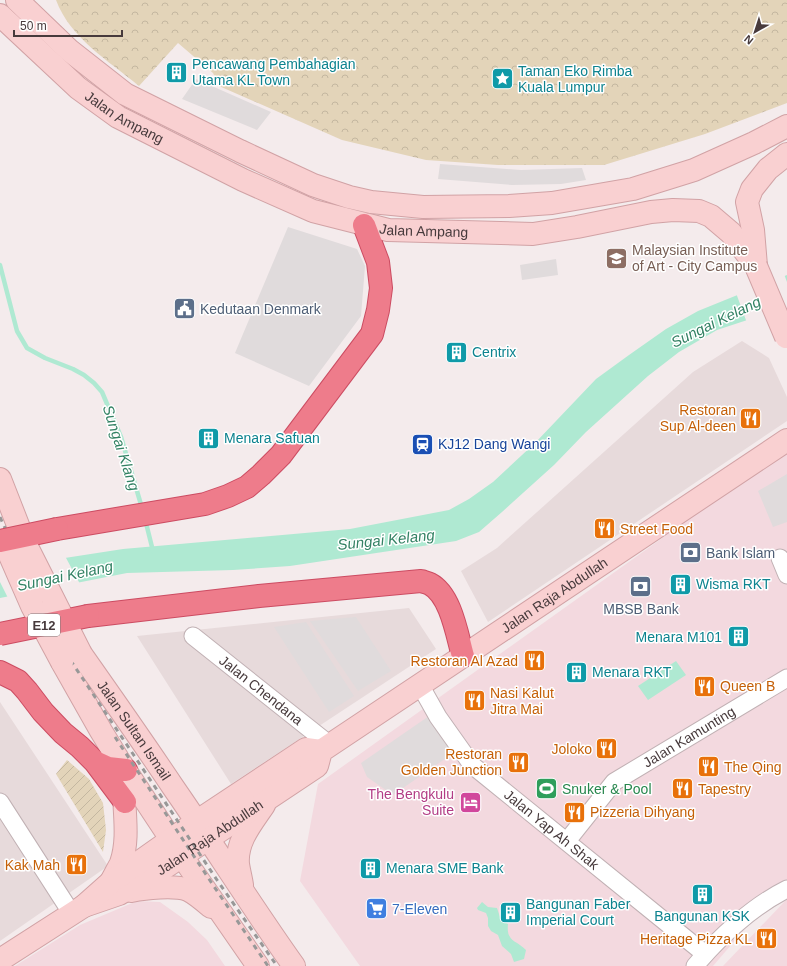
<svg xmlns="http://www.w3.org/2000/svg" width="787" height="966" font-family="Helvetica,sans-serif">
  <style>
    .residential { fill: #e7dadb }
    .commercial { fill: #f3d9df }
    .forest { fill: url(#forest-crowns) }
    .garden { fill: url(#garden-furrows) }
    .parking { fill: #e0dbdc }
    .water { fill: #afe9d2 }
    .pier { fill: #f4ebec }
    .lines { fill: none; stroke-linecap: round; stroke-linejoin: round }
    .stream { stroke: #afe9d2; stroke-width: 4.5 }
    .street-casing { stroke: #c1b1b4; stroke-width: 19 }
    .secondary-casing { stroke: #d1a2a5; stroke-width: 24 }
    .highway-casing { stroke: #cc4c62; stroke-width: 24 }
    .street { stroke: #fff; stroke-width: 17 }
    .secondary { stroke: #f9d0d1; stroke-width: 22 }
    .highway { stroke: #ee7c8b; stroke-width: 22 }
    .rail { stroke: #989898; stroke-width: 3; stroke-dasharray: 5 5; stroke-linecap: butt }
    .secondary-bridge-casing { stroke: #d1a2a5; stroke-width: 24; stroke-linecap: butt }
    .highway-bridge-casing { stroke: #cc4c62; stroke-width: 24; stroke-linecap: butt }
    .secondary-bridge { stroke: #f9d0d1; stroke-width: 22 }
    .highway-bridge { stroke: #ee7c8b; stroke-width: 22 }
    .labels { text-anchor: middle; stroke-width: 3; stroke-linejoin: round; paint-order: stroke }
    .shield { fill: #fff; stroke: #7e7576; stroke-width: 1 }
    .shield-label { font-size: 13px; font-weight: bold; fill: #473a3c }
    .culture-label { font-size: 14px; fill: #0d838f; stroke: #fff; text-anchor: start }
    .street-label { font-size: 14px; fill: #473a3c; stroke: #fff }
    .education-label { font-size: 14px; fill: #785e54; stroke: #fff; text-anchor: start }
    .service-label { font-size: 14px; fill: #4e5e75; stroke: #fff; text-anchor: start }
    .food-label { font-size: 14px; fill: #c56008; stroke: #fff; text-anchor: end }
    .transit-label { font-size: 14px; fill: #164399; stroke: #fff; text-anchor: start }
    .leisure-label { font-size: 14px; fill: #27864d; stroke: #fff; text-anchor: start }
    .hotel-label { font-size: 14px; fill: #b23c85; stroke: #fff; text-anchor: end }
    .shop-label { font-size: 14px; fill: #366cbe; stroke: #fff; text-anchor: start }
    .water-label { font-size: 15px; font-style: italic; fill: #338264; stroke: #fff }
  </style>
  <defs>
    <pattern id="forest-crowns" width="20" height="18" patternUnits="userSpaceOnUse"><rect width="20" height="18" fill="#e3d4b9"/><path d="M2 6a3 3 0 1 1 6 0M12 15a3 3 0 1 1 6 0" fill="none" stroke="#c4b7a0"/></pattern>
    <pattern id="garden-furrows" width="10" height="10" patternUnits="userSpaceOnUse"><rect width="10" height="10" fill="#e3d4b9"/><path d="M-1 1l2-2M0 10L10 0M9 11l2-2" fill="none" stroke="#c4b7a0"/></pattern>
  </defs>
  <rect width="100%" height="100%" fill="#f4ebec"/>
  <path class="residential" d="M742,341L769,358L787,397V421L488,622L461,571L497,548L693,372Z
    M409,608L436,649L231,784L137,636Z
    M0,702L108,866L0,941Z"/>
  <path class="commercial" d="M787,449V885L780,888L713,966H360L300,881L318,784Z
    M787,899V966H723Z
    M137,901L160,902L188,922L207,940L225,966H15L80,925Z"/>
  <path class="forest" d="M56,0H787V103L705,134L604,165H498L426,160L342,140L219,86L213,73L178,43L139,86C109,61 70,38 56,0Z"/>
  <path class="garden" d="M67,760L89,779L103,803L106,830L103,852L56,774Z"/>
  <path class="parking" d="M196,79L271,112L257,130L182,99Z
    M440,164L521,170L582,168L586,180L561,184L512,185L438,179Z
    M288,227L357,249L365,266L361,316L309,386L235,353Z
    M556,259L558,275L522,280L520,265Z
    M787,474V522L773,527L758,491Z
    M356,617L391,671L358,691L310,621Z
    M306,622L354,696L329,712L274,627Z
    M429,716L452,754L393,795L367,777L361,763Z"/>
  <path class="water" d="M787,275V307L717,330L679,352L648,376L586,432L554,465L502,512L479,532L456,541L290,566L233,570L127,573L0,598V568L123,549L350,529L449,510L469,499L493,482L536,442L596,379L629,355L666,329L698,311Z
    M676,661L686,675L648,700L638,686Z
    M482,902L488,907L497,908L501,920L508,924C506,942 516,940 526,950L524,959L514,962L511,954L502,946L498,935L491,931L488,926V918L486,913L478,910L477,908Z"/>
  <path class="pier" d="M784,274L787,282V310L747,323L736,293Z
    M65,556L80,584L8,598L0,582V566Z"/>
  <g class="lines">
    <path class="stream" d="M0,265L17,331L27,348L45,358L73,369L84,375L94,383L102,392L121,437L142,508
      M145,519L153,551"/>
    <defs>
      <g id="street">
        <path d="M780,558L787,575"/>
        <path id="s1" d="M193,636L330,745"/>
        <path id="s2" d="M420,685L438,717L472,765L705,954"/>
        <path d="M0,802L72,914"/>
        <path id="s3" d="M567,841L614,782L787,678"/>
        <path d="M695,966C719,937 753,906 787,889"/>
      </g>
      <g id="secondary">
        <path d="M17,0L69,50L125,94L240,151L313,185L349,197L371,202L423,207L509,206L552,203L633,189L694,170L754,143L787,126"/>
        <path id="s4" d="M0,15L78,88L118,117L243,180L313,211L388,230L533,234L577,227L651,212L673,210L699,211L711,216L731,233L756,266"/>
        <path d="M756,266L753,230L747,202L752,189L768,169L787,154"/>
        <path d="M0,479L25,543"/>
        <path id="s5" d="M81,654C112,698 143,742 173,787C214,846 252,907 294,966"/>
        <path d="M62,662L101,731L118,759L188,865L258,966"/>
        <path d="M111,882C114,876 118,869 121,863C130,837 123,809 124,782"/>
        <path d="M242,885C241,878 239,871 238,864C236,841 252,823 264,805"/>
        <path d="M131,891C145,888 175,885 188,890C196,894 204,901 211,907"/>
        <path id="s6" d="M84,906L119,894L164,868L317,766L321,751L787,440"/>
        <path d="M0,960L84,906L111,882L196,822L306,749L321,751"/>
      </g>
      <path id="highway" d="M57,529L205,504L228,496L247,487L261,475L281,455L372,334L378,310L381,288L378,262L364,225
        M88,616L259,596L421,581C424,582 428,583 430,584C451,595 457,635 463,656
        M0,672L18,681L27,691L43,712L63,733L80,747L95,762L125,802
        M95,762L108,768L126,770"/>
    </defs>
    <use href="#street" class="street-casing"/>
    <use href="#secondary" class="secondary-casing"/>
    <use href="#highway" class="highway-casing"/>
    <use href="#street" class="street"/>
    <use href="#secondary" class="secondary"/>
    <use href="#highway" class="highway"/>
    <path class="rail" d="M0,517L27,576L69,658L217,880L277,966
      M115,737L213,885L268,966"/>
    <defs>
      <path id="secondary-bridge" d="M756,266L786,337
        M25,543L81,654
        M8,551L32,606L62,662"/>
      <path id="highway-bridge" d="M0,541L57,529
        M0,634L88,616"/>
    </defs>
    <use href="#secondary-bridge" class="secondary-bridge-casing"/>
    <use href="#highway-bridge" class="highway-bridge-casing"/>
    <use href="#secondary-bridge" class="secondary-bridge"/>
    <use href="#highway-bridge" class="highway-bridge"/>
  </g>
  <defs>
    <symbol id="building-square" viewBox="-11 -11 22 22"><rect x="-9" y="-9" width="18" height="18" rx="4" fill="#0f9aa8" stroke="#fff"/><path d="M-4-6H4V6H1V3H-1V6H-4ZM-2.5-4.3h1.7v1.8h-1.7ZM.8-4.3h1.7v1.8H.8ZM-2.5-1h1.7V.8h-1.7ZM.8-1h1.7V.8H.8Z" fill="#fff"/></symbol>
    <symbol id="sight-square" viewBox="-11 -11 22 22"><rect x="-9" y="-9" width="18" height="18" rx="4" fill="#0f9aa8" stroke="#fff"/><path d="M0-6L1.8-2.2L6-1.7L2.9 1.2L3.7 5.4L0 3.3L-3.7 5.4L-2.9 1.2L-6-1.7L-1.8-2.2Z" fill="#fff"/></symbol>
    <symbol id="school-square" viewBox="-11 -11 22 22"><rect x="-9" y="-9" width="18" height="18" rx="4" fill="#8d6e63" stroke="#fff"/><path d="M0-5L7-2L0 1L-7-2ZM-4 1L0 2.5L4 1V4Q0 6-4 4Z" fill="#fff"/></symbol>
    <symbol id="civic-square" viewBox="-11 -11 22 22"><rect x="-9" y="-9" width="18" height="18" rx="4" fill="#5c6f8a" stroke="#fff"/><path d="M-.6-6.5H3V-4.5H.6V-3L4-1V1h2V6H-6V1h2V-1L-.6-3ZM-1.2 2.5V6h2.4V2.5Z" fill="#fff"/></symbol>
    <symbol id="restaurant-square" viewBox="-11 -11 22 22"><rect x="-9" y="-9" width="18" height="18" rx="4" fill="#e8710a" stroke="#fff"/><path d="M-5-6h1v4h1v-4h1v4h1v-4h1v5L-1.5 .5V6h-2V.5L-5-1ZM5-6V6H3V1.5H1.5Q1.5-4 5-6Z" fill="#fff"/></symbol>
    <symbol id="station-square" viewBox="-11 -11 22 22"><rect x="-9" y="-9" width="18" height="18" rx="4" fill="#1a4fb4" stroke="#fff"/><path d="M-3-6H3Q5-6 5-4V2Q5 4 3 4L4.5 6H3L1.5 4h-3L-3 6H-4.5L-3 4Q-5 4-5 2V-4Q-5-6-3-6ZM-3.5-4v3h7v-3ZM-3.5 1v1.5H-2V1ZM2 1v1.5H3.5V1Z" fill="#fff"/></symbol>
    <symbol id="bank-square" viewBox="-11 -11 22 22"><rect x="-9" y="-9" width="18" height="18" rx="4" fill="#5c6f8a" stroke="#fff"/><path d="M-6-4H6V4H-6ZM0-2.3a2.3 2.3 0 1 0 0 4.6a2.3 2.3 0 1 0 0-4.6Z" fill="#fff"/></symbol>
    <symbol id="stadium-square" viewBox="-11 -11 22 22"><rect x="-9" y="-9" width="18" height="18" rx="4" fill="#2e9e5b" stroke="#fff"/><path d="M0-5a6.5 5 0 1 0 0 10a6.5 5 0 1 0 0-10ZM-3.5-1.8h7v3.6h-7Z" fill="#fff"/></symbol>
    <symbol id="hotel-square" viewBox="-11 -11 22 22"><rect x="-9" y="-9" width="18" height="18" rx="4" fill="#d1479c" stroke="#fff"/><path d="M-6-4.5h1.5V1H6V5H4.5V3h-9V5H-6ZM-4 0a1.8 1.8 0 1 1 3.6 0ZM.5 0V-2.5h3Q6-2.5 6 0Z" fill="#fff"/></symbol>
    <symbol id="supermarket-square" viewBox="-11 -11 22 22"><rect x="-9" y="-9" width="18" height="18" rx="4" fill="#3f7fe0" stroke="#fff"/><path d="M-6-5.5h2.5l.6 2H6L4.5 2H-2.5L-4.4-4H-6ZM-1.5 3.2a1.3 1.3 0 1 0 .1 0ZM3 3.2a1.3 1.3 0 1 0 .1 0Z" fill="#fff"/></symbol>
  </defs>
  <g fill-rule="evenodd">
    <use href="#building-square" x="164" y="60" width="25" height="25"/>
    <use href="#sight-square" x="490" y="66" width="25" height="25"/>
    <use href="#school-square" x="604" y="246" width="25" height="25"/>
    <use href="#civic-square" x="172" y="296" width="25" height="25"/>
    <use href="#building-square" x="444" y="340" width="25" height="25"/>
    <use href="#restaurant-square" x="738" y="406" width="25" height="25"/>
    <use href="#building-square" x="196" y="426" width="25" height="25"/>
    <use href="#station-square" x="410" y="432" width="25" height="25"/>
    <use href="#restaurant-square" x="592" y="516" width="25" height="25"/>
    <use href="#bank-square" x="678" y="540" width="25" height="25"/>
    <use href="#building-square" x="668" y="572" width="25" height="25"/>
    <use href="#bank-square" x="628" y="574" width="25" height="25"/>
    <use href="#building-square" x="726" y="624" width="25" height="25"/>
    <use href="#restaurant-square" x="522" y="648" width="25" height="25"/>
    <use href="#building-square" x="564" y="660" width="25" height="25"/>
    <use href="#restaurant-square" x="692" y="674" width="25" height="25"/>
    <use href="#restaurant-square" x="462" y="688" width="25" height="25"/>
    <use href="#restaurant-square" x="594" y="736" width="25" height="25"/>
    <use href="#restaurant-square" x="506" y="750" width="25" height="25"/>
    <use href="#restaurant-square" x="696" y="754" width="25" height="25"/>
    <use href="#stadium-square" x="534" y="776" width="25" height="25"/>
    <use href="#restaurant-square" x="670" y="776" width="25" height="25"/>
    <use href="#hotel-square" x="458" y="790" width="25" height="25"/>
    <use href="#restaurant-square" x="562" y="800" width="25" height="25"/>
    <use href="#restaurant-square" x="64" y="852" width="25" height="25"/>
    <use href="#building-square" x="358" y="856" width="25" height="25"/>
    <use href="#building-square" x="690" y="882" width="25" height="25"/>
    <use href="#supermarket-square" x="364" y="896" width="25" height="25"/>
    <use href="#building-square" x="498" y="900" width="25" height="25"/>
    <use href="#restaurant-square" x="754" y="926" width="25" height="25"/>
  </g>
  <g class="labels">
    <rect class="shield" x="28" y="614" width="32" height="22" rx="3"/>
    <g class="shield-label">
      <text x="44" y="630">E12</text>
    </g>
    <g class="culture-label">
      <text x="192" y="69">Pencawang Pembahagian<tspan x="192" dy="16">Utama KL Town</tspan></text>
      <text x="518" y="76">Taman Eko Rimba<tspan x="518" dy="16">Kuala Lumpur</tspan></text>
      <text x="472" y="357">Centrix</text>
      <text x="224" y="443">Menara Safuan</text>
      <text x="696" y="589">Wisma RKT</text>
      <text x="722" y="642" text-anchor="end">Menara M101</text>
      <text x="592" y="677">Menara RKT</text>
      <text x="386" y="873">Menara SME Bank</text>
      <text x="526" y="909">Bangunan Faber<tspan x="526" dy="16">Imperial Court</tspan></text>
      <text x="702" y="921" text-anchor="middle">Bangunan KSK</text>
    </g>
    <g class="street-label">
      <text dy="5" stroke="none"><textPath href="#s4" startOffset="162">Jalan Ampang</textPath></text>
      <text dy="5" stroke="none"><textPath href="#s4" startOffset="486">Jalan Ampang</textPath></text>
      <text dy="5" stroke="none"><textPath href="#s6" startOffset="569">Jalan Raja Abdullah</textPath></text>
      <text dy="5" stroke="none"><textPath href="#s1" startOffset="87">Jalan Chendana</textPath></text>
      <text dy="5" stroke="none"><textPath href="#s5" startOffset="93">Jalan Sultan Ismail</textPath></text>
      <text dy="5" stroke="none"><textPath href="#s3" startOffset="163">Jalan Kamunting</textPath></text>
      <text dy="5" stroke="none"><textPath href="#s2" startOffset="198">Jalan Yap Ah Shak</textPath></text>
      <text dy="5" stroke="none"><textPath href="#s6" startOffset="144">Jalan Raja Abdullah</textPath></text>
    </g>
    <g class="education-label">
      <text x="632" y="255">Malaysian Institute<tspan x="632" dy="16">of Art - City Campus</tspan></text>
    </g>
    <g class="service-label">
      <text x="200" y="314">Kedutaan Denmark</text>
      <text x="706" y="558">Bank Islam</text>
      <text x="641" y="614" text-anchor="middle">MBSB Bank</text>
    </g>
    <g class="food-label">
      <text x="736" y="415">Restoran<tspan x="736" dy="16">Sup Al-deen</tspan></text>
      <text x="620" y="534" text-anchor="start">Street Food</text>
      <text x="518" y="666">Restoran Al Azad</text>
      <text x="720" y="691" text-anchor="start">Queen B</text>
      <text x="490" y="698" text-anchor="start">Nasi Kalut<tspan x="490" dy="16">Jitra Mai</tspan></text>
      <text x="592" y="754">Joloko</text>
      <text x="502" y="759">Restoran<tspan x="502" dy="16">Golden Junction</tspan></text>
      <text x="724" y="772" text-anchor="start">The Qing</text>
      <text x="698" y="794" text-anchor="start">Tapestry</text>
      <text x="590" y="817" text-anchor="start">Pizzeria Dihyang</text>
      <text x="60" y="870">Kak Mah</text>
      <text x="752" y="944">Heritage Pizza KL</text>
    </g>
    <g class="transit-label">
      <text x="438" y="449">KJ12 Dang Wangi</text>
    </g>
    <g class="leisure-label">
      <text x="562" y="794">Snuker &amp; Pool</text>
    </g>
    <g class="hotel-label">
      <text x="454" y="799">The Bengkulu<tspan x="454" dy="16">Suite</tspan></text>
    </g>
    <g class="shop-label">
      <text x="392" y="914">7-Eleven</text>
    </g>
    <g class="water-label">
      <text transform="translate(716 322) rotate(-26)" y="5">Sungai Kelang</text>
      <text transform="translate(121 448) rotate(72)" y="5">Sungai Klang</text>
      <text transform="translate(386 540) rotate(-6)" y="5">Sungai Kelang</text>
      <text transform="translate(65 576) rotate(-12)" y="5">Sungai Kelang</text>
    </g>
  </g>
  <g transform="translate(755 32) rotate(219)" stroke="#ffffff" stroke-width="3" paint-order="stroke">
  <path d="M0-3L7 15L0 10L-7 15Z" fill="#473a3c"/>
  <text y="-6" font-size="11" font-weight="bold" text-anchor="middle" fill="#473a3c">N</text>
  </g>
  <path d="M14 30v6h108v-6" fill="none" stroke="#473a3c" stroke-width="2"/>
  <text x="20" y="30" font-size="12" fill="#473a3c" stroke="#ffffff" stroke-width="3" paint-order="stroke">50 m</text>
</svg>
